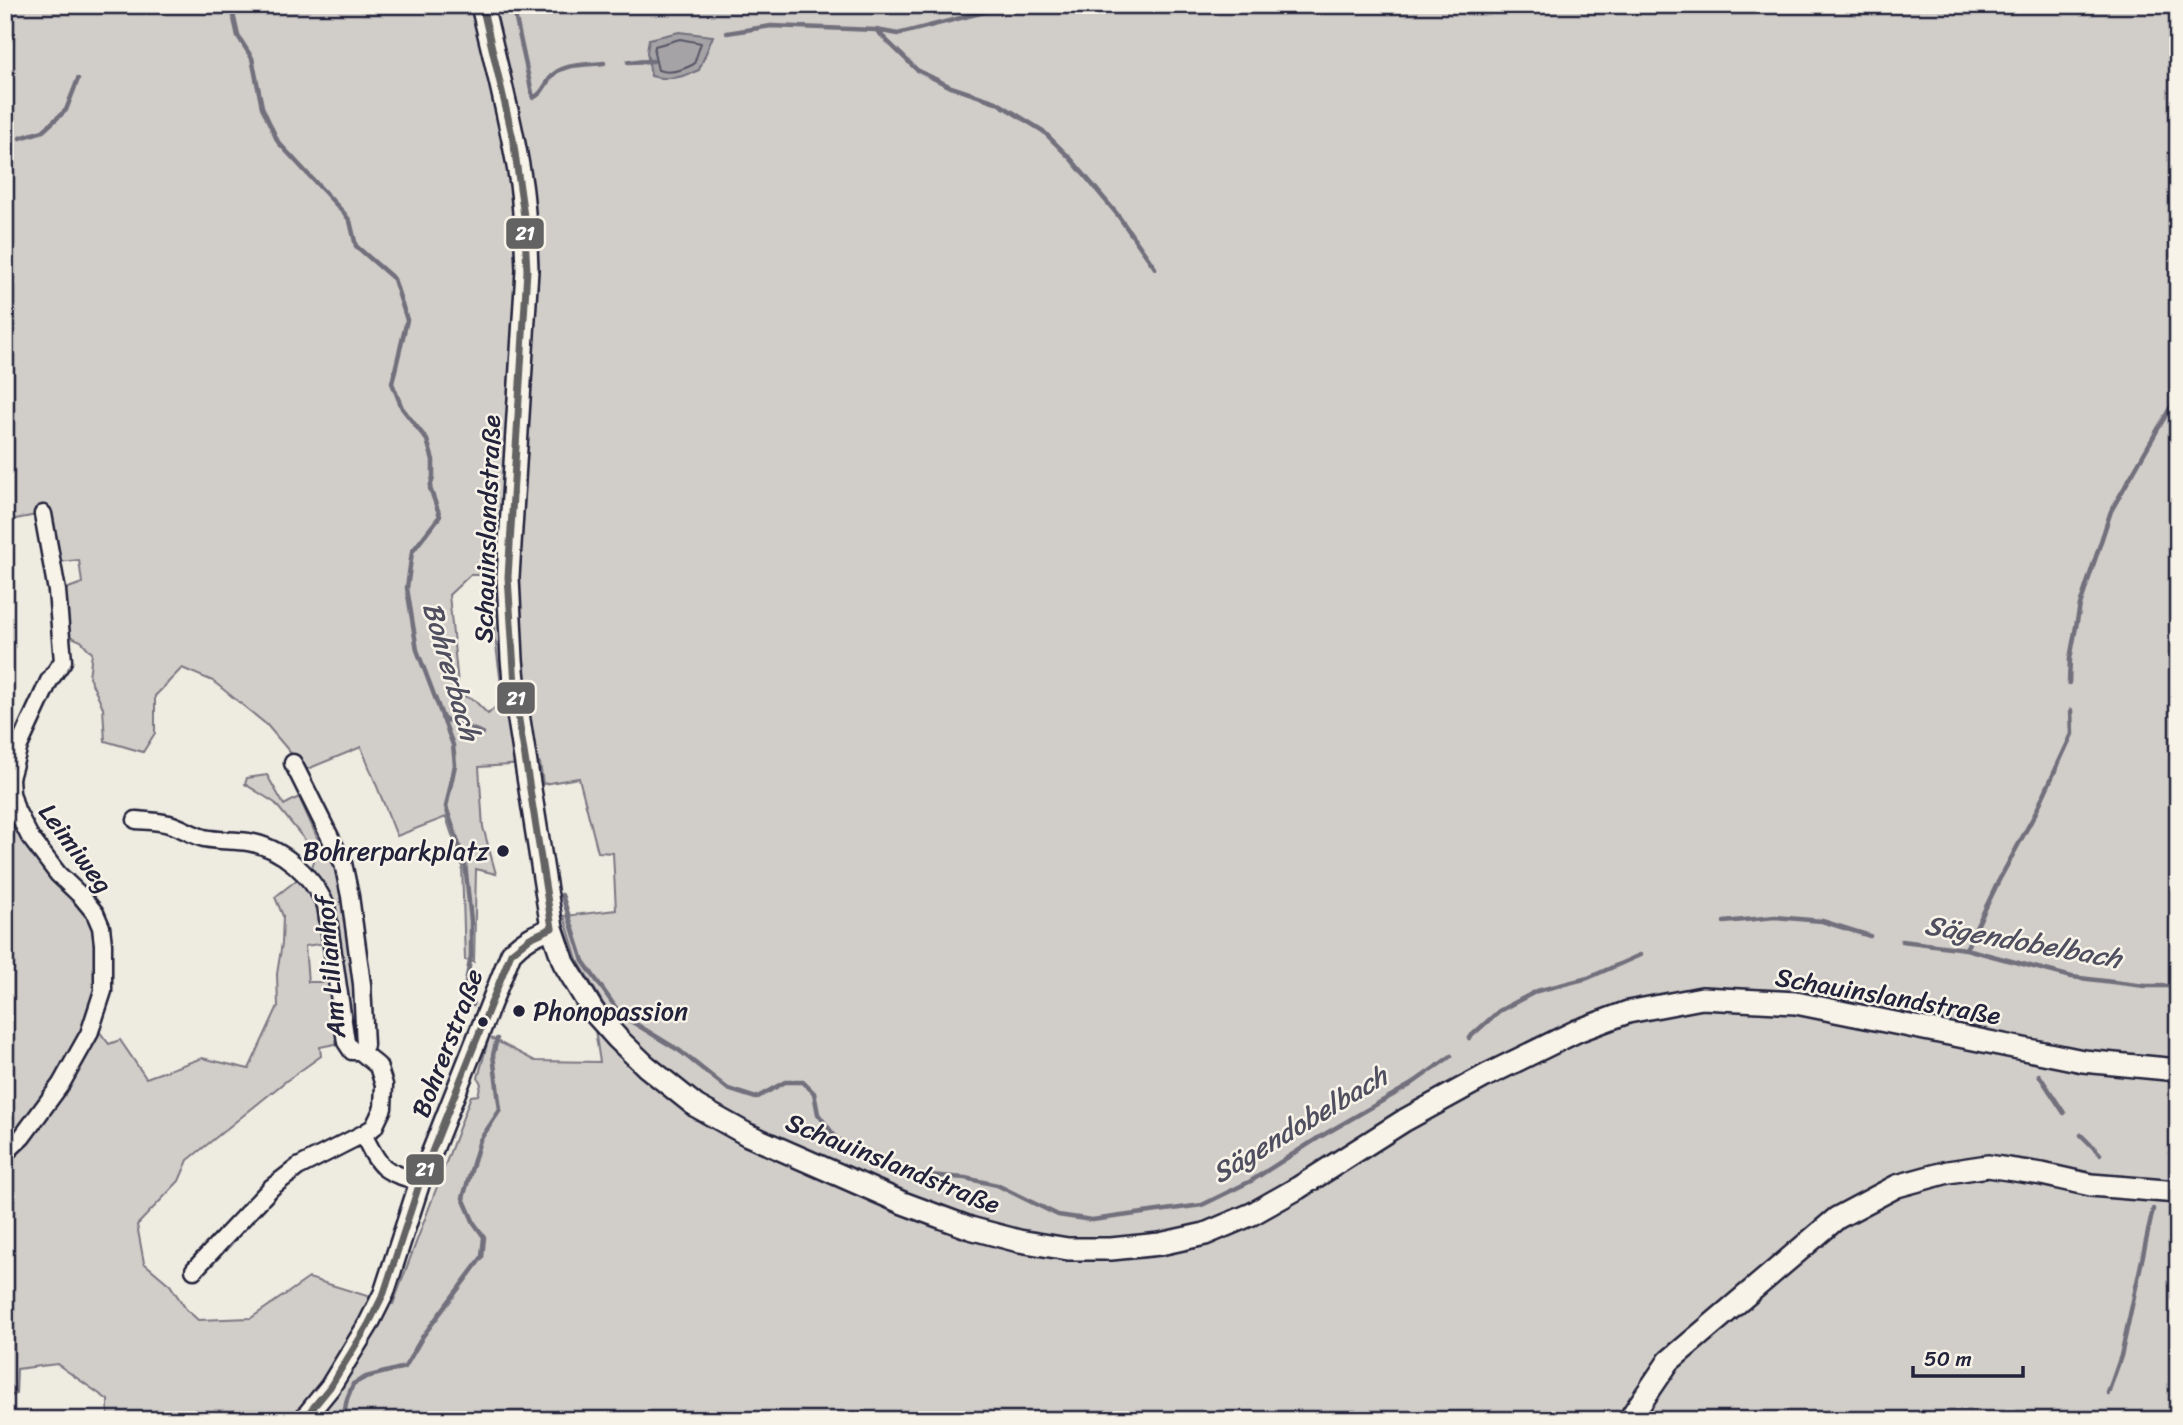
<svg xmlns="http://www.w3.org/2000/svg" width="2183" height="1425" font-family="Sriracha,sans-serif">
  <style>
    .green { fill: #d1cdc9; stroke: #7a7882; stroke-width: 2; fill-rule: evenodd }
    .water { fill: #a6a3a6; stroke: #716f7b; stroke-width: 2 }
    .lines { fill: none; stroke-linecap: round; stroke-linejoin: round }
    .shore { stroke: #575666; stroke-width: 2 }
    .stream { stroke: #716f7b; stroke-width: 4.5 }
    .minor-casing { stroke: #22223b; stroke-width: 21 }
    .tertiary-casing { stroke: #22223b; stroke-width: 24 }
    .secondary-casing { stroke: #22223b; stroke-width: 26 }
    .minor { stroke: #f7f3e8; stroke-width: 16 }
    .tertiary { stroke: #f7f3e8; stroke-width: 19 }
    .secondary { stroke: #f7f3e8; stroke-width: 21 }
    .bus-1-casing { stroke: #f7f3e8; stroke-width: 12 }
    .bus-1 { stroke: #646363; stroke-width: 7 }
    .poi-dot { fill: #22223b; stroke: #f7f3e8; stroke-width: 2.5 }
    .labels { text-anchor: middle; stroke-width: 5; stroke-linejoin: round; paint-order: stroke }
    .street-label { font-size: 26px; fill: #22223b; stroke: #f7f3e8 }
    .poi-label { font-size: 26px; fill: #22223b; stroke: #f7f3e8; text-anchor: end }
    .water-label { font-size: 28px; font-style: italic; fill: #504f60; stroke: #f7f3e8 }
    .line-badge { stroke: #f7f3e8; stroke-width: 2.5 }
    .badge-label { font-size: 19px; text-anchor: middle; font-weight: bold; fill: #fff }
  </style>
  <rect width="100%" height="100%" fill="#eeebe1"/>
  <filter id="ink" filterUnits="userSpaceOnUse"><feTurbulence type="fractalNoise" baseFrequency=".0143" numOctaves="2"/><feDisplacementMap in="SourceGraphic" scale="14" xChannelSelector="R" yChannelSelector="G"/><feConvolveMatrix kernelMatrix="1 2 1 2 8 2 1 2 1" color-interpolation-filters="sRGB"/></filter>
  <g filter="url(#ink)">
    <path class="green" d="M5,5H2178V1420H108V1400L57,1364L17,1369L16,1394L5,1398V808L18,822L98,928V990L89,1018L109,1044L120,1040L146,1078L202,1058L249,1069L278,1006L277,974L282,943L283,916L275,897L299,878L320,902L326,943L305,946L308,982H331L340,1043L320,1047L321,1056L286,1081L188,1160L179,1181L137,1225L144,1263L170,1285L186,1309L198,1320L251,1318L309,1278L393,1304L471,1096L478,1095L481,1084L478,1078L489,1037L535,1061L600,1062L595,1030L610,1015L577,959L564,916L616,910L613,853L598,852L579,778L543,784L540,763L479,767L483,827L496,874L476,869L474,962L465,960L462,865L446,817L397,836L361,747L305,770L267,725L213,681L182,668L155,696V733L143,752L105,741L103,708L89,677L92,653L81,641L67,635L63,590L82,583L79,560L58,562L47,513L5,521ZM470,575H487L503,700L488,714L474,700L459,694L449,595Z
      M267,775L284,805L299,797L317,837L337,867L359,981V1046L351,1042L311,870L314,861L305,840L275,803L245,784L247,778Z"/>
    <path class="water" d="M679,32L713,36L699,70C683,77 669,81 651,76L647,52L649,39Z"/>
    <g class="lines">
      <path class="shore" d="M680,39L701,43L694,64C683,70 670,74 658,70L654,53L655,46Z"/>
      <path class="stream" d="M231,5L238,36L252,58L262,107L278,142L344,213L350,221L356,246L394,279L407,320L392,383L402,408L427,440L433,460V477L430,488L440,516L412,552L407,588L417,650L453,745L455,765L446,807L465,863L471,921V956L466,982L473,1005
        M513,5L533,98C543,93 544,86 551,77C562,63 586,65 604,63
        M876,30L917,70L951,87L996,102L1043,131L1071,159L1117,214L1155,268
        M727,33L771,26L876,30L898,34L992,10L997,5
        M628,62L653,61
        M20,138L43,131L66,110L78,79
        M2069,683L2070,659L2080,605L2111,511L2178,394
        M442,718L483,733
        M562,895L583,961L621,1015L680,1051L728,1089L756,1098L785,1082H803L814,1093L818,1114L837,1139L904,1173L965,1178L997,1185L1058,1215L1092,1220L1202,1205L1251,1181L1318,1138L1410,1085L1451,1056
        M1724,922L1775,917L1822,921L1870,936
        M1902,941L1966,949L2072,977L2145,986H2178
        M1966,949L1998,882L2035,814L2072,734L2071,710
        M1469,1038L1499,1011L1537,991L1588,978L1640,955
        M2039,1075L2064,1113
        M2081,1135L2100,1154
        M2108,1393L2121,1356L2153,1209
        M343,1420L347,1399L353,1384L366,1377L405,1367L423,1336L482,1257L484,1237L474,1223L463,1198L480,1140L500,1110L493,1055L497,1039
        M2100,1420L2102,1414"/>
      <defs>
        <path id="minor" d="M136,820C147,821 158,821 169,824C181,827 192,835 204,838C218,841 233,840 248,842C282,847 311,875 326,905L346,1042L352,1051H360L365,1045L362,984L350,896L343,863L293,763
          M360,1051L378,1066L384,1085L383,1108L374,1127L363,1134C381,1171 382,1170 420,1182
          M5,1153L22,1137L61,1084L89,1034L103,991V944L101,927L95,913L81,896L58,874L30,837L16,810L11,793L10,778L19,746L49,681L63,661L57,591L43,514
          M194,1270L272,1187L298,1167L363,1134"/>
        <path id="tertiary" d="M303,1420L330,1387L368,1325L384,1293L420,1182L511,953C523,940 536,934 552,928"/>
        <path id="secondary" d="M482,5C496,65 512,124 521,184C525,212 526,242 527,270L508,577L512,659L516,701L552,928L564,963L593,1011L618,1039L646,1066L696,1106L748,1135L903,1203L970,1228L1019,1241L1068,1249H1111L1160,1244L1205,1234L1252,1214L1298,1188L1405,1120L1487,1075L1577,1031L1628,1012L1702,998L1796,1003L2083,1061L2178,1070
          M1629,1420L1669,1361L1837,1218L1897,1186L1948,1172L1988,1166L2042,1174L2091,1185L2178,1192"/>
      </defs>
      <use href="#minor" class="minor-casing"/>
      <use href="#tertiary" class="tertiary-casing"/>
      <use href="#secondary" class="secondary-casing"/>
      <use href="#minor" class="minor"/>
      <use href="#tertiary" class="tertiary"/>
      <use href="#secondary" class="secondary"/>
      <defs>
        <path id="bus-1" d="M482,5L513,139L524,216L527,270L508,577L516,701L552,928
          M303,1420L330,1387L368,1325L384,1293L420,1182L511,953L530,938L552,928"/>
      </defs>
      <use href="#bus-1" class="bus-1-casing"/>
      <use href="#bus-1" class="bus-1"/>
    </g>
  </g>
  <g class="poi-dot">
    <circle cx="503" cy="851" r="7"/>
    <circle cx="519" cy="1011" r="7"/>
    <circle cx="483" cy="1022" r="6"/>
  </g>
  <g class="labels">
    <g class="street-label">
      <text transform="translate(487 529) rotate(-88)" y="9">Schauinslandstraße</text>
      <text transform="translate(76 848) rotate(53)" y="9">Leimiweg</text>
      <text transform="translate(330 967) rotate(-95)" y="9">Am Lilianhof</text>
      <text transform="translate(1888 996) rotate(10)" y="9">Schauinslandstraße</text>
      <text transform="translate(447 1043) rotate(-69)" y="9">Bohrerstraße</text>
      <text transform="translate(893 1163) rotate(22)" y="9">Schauinslandstraße</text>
    </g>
    <g class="poi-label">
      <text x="489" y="860">Bohrerparkplatz</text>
      <text x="533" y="1020" text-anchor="start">Phonopassion</text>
    </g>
    <g class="water-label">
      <text transform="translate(452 671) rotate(74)" y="10">Bohrerbach</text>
      <text transform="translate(2023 941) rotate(10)" y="10">Sägendobelbach</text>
      <text transform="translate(1299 1124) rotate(-31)" y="10">Sägendobelbach</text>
    </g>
  </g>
  <g class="line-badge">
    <rect x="505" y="217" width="40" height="33" rx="7" fill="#646363"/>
    <rect x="496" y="681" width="40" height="34" rx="7" fill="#646363"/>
    <rect x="405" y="1153" width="40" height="33" rx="7" fill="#646363"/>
  </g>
  <g class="badge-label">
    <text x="525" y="240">21</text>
    <text x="516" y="705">21</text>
    <text x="425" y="1176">21</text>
  </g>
  <rect width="2183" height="1425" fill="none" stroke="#f7f3e8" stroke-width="28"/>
  <rect x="14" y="14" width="2155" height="1397" fill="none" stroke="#22223b" stroke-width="2.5" filter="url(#ink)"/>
  <path d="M1913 1366v10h110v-10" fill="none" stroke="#22223b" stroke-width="3.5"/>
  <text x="1924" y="1366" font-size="21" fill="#22223b" stroke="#f7f3e8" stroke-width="5" paint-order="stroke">50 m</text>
</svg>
